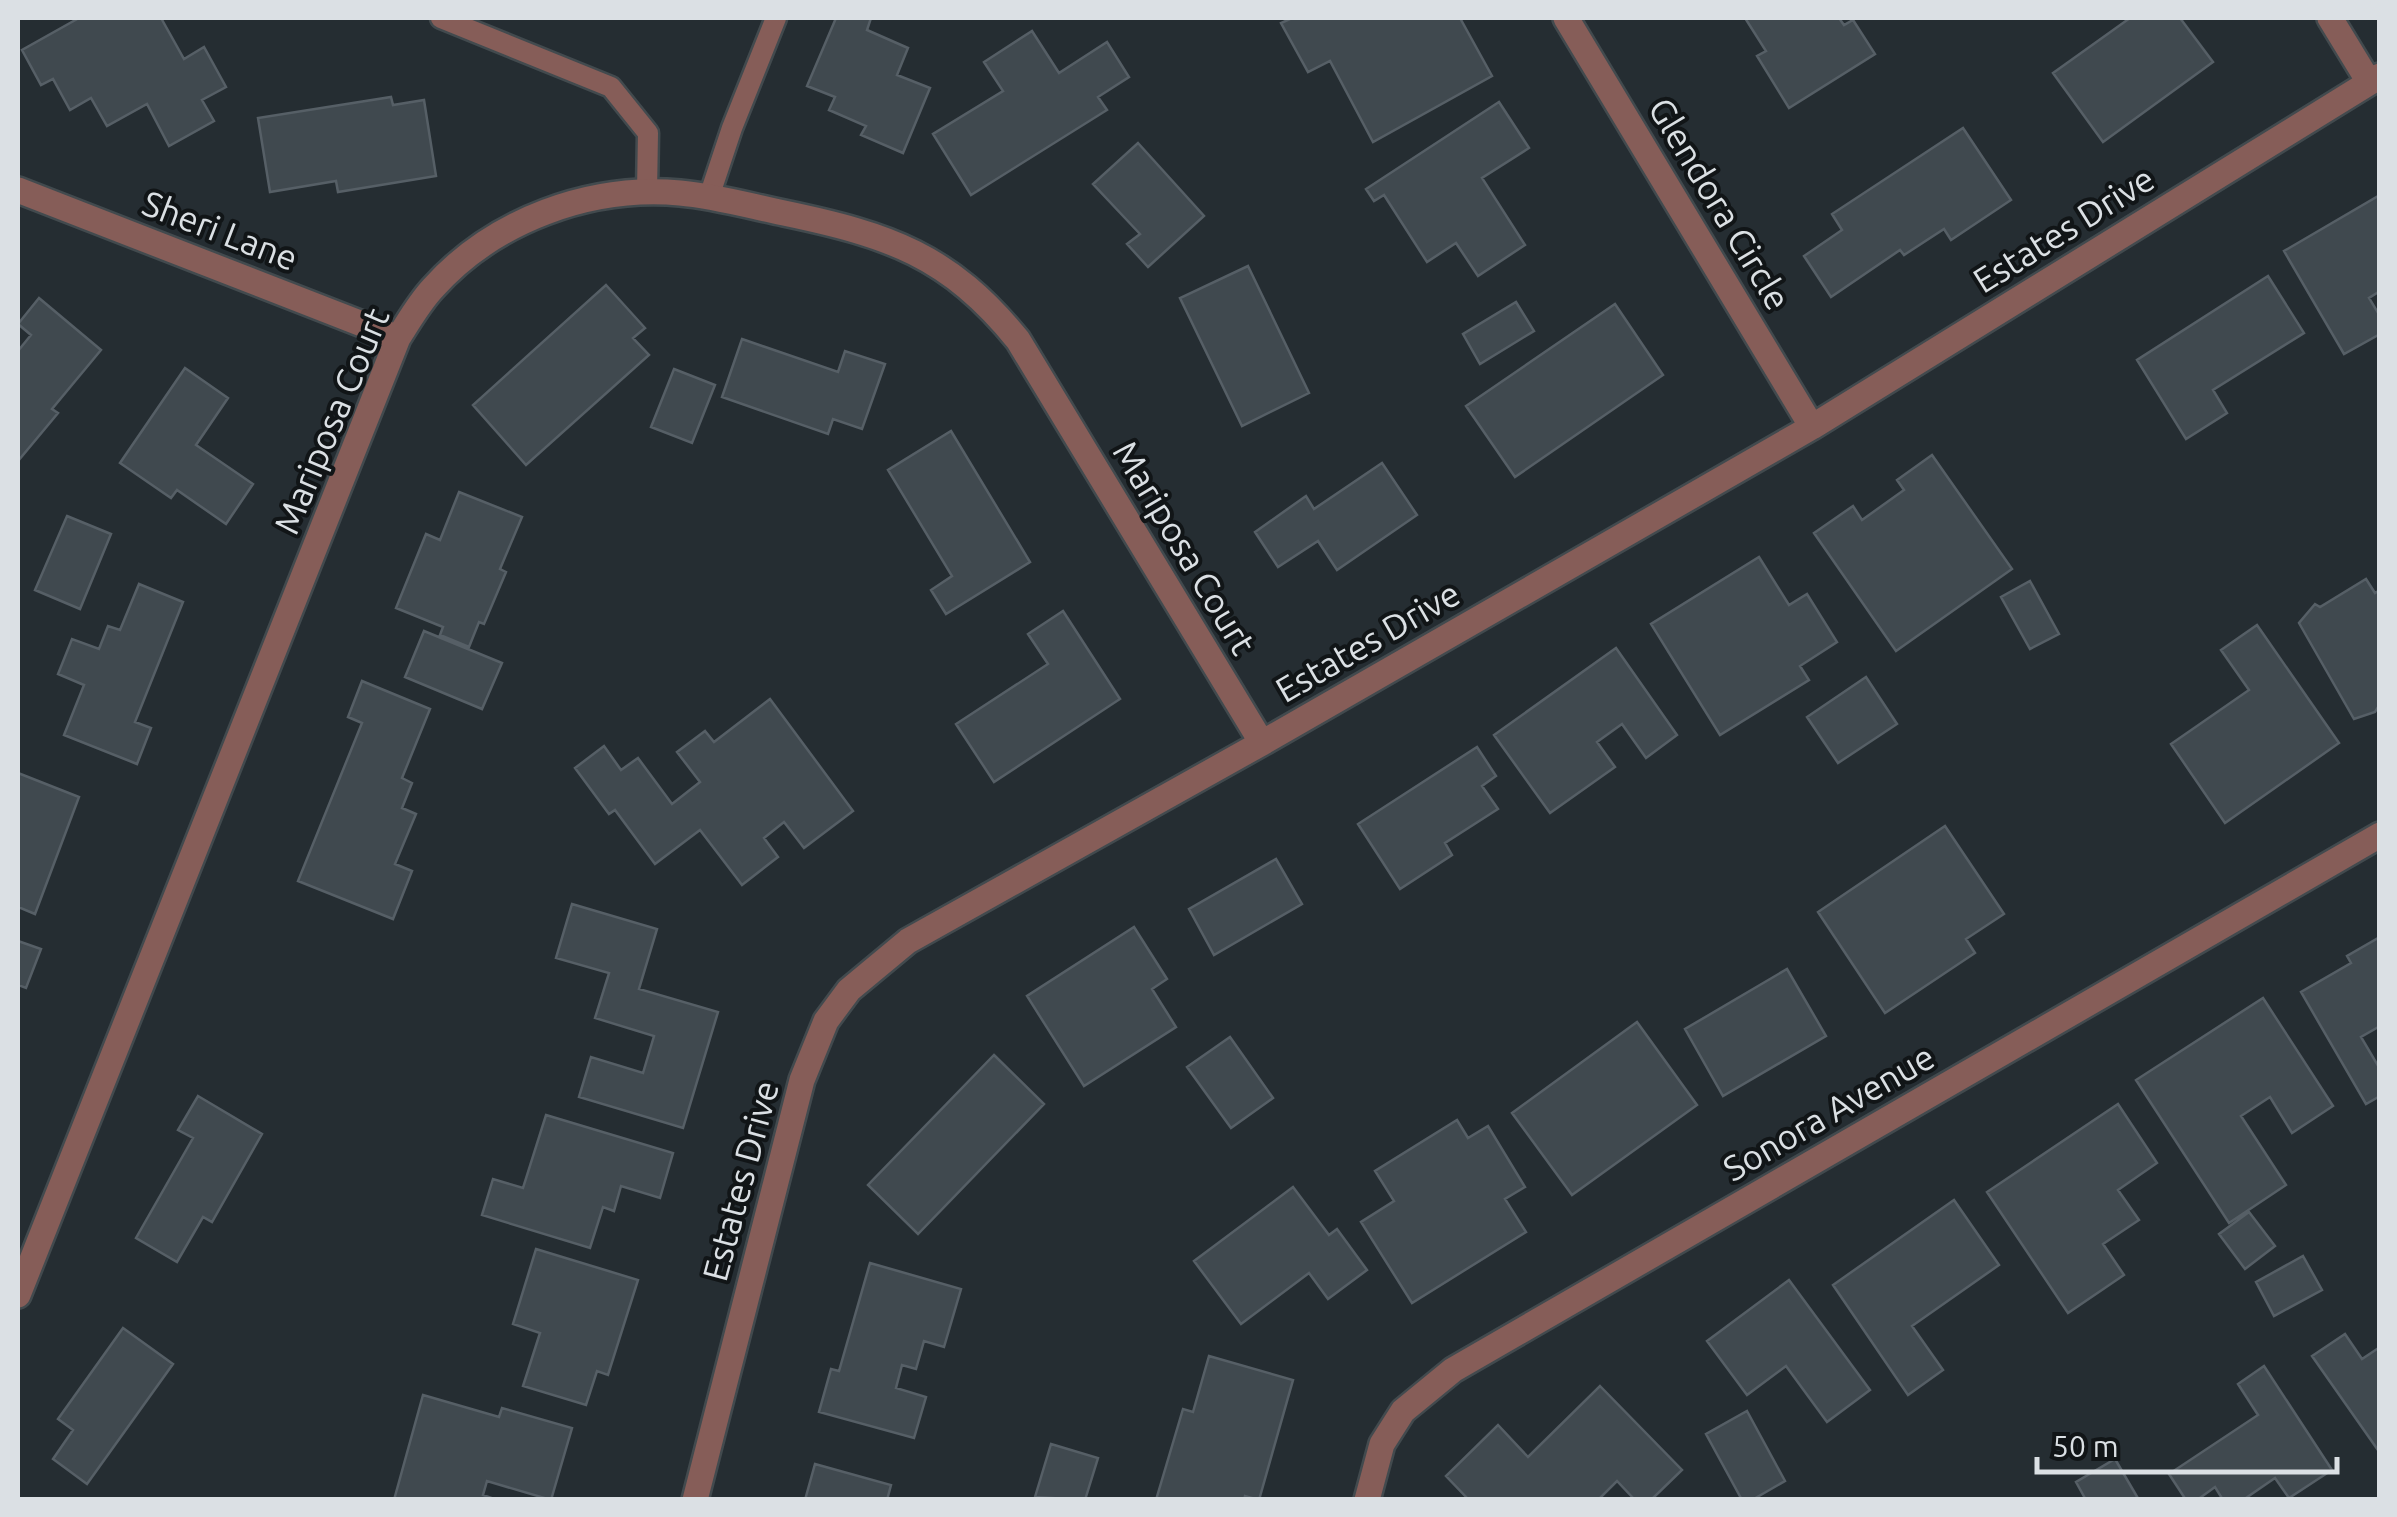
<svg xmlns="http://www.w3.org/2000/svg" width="2397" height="1517" font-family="Ubuntu,sans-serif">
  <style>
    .building { fill: #40494f; stroke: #565f66; stroke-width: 2.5 }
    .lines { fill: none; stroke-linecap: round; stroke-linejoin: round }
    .lane-casing { stroke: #424a4e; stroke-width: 25 }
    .street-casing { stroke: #424a4e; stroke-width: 30 }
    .lane { stroke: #865d58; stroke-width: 20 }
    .street { stroke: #865d58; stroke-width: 25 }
    .labels { text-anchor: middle; stroke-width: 8; stroke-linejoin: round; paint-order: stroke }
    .street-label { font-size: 35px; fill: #dbe0e4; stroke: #111517 }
  </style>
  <rect width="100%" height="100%" fill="#252d32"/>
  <path class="building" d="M79,18H161L184,59L204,47L226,87L202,100L214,121L169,146L147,104L107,126L91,98L70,110L53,79L41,85L22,50Z
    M836,18H871L867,30L908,48L897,75L930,88L903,153L861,135L866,126L829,110L835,97L807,86Z
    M1292,18H1460L1492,76L1373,142L1330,61L1308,72L1281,23Z
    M1745,18H1839L1844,25L1853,20L1875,54L1789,108L1757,56L1766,51Z
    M2130,18H2180L2213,62L2103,142L2053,73Z
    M1032,31L1059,73L1107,42L1129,77L1098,97L1107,110L971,195L933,134L1003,91L984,62Z
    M391,97L393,105L424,100L436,176L338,192L336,181L270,192L258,118Z
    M1499,102L1529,148L1482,178L1525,245L1478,276L1456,243L1427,262L1384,195L1374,201L1366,189Z
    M1963,128L2011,200L1951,240L1944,229L1904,255L1900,250L1831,297L1804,256L1842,230L1832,214Z
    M1138,143L1204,216L1148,267L1127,244L1140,234L1093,184Z
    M2380,195V291L2369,298L2380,316V334L2344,354L2284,251Z
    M1248,266L1309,393L1242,426L1180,298Z
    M2268,276L2304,333L2213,390L2227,413L2186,439L2137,360Z
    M606,285L645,328L633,338L649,355L526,465L473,405Z
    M39,298L101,350L52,409L58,413L18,461V351L31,335L18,324Z
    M1516,302L1534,331L1480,364L1463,334Z
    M1615,304L1663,375L1515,477L1466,406Z
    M742,339L838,372L845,351L885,364L862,429L833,419L828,434L722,397Z
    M185,368L228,398L196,445L253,484L226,524L177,490L171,498L120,463Z
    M674,369L715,385L692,443L651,427Z
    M951,431L1030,562L946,614L931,590L952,576L888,470Z
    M1932,455L2012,569L1896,651L1814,533L1853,506L1862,520L1904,490L1897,480Z
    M1382,463L1417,515L1337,570L1318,541L1278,567L1255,532L1306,496L1314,509Z
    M459,492L522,517L500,569L506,572L484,624L479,622L469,647L440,635L443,627L396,608L426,534L440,540Z
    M67,516L111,534L80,609L35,590Z
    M1759,557L1789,605L1807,594L1837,642L1800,666L1809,680L1720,735L1651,624Z
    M2366,579L2375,593L2380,590V704L2375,712L2354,719L2299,623L2315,604L2320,607Z
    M2030,581L2059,634L2030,649L2001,597Z
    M139,584L183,602L135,722L151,728L137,764L64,735L84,685L58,674L72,639L99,649L108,626L120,630Z
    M1063,611L1120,699L994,782L956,724L1048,664L1028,634Z
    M2257,625L2339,743L2225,823L2171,744L2249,690L2221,650Z
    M424,631L502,663L482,709L405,677Z
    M1616,648L1677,735L1646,758L1622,724L1597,742L1615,767L1550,813L1494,735Z
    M1866,677L1897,724L1838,763L1807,717Z
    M362,681L430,709L402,778L412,783L402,808L416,814L395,864L412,871L393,919L298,881L362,723L348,717Z
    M770,699L853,811L804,848L784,822L764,838L778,857L742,885L700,830L655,864L615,810L609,814L575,768L604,746L621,770L638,758L672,804L700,782L677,752L705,731L714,742Z
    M1477,747L1496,776L1482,786L1498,809L1445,843L1452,855L1400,889L1358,824Z
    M18,773L79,797L35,914L18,907Z
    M1945,826L2004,914L1966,939L1975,953L1885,1013L1818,912Z
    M1276,859L1302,904L1214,955L1189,909Z
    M572,904L657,929L639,989L718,1012L683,1128L579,1097L591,1057L643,1073L654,1036L595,1018L609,973L556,958Z
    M1134,927L1167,979L1152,989L1176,1027L1084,1086L1027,996Z
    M2380,937V1026L2361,1037L2380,1069V1096L2366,1104L2301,992L2351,963L2347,956Z
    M18,941L41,949L26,988L18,985Z
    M1787,969L1826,1036L1723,1096L1685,1029Z
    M2263,998L2333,1106L2292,1133L2270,1097L2241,1116L2286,1185L2229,1223L2136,1080Z
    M1637,1022L1697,1105L1572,1195L1512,1113Z
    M1230,1037L1273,1098L1231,1128L1187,1067Z
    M994,1055L1044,1104L918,1234L868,1185Z
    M198,1096L262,1134L212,1222L203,1217L177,1262L136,1238L193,1138L178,1130Z
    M2118,1104L2157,1163L2118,1190L2139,1220L2103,1244L2124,1275L2068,1313L1987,1192Z
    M546,1115L673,1153L660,1198L621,1186L614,1211L603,1207L590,1248L482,1215L493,1179L523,1188Z
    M1457,1120L1468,1138L1488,1126L1525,1187L1505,1199L1526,1232L1412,1303L1361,1222L1394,1201L1375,1171Z
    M1293,1187L1329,1235L1337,1229L1367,1270L1328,1299L1309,1273L1241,1324L1194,1261Z
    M1954,1200L1999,1265L1912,1326L1943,1370L1908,1395L1833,1285Z
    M2249,1212L2275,1246L2245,1269L2219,1234Z
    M536,1249L638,1280L608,1375L597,1371L586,1405L523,1386L540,1333L513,1324Z
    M2303,1256L2322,1290L2274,1316L2256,1282Z
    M870,1263L961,1289L944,1347L924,1341L916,1369L902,1365L896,1388L926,1397L914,1438L819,1412L831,1369L839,1371Z
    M1789,1280L1870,1390L1827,1422L1786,1366L1747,1395L1707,1341Z
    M123,1328L173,1364L87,1484L53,1459L73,1430L58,1419Z
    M2345,1334L2362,1359L2380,1347V1453L2312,1356Z
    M1209,1356L1293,1380L1259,1500L1245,1496L1244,1500H1156L1183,1409L1193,1412Z
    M2264,1366L2332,1470L2289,1498L2275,1478L2243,1500H2223L2215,1487L2197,1500H2186L2169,1474L2258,1415L2238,1384Z
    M1600,1386L1682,1470L1651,1500H1635L1617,1481L1598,1500H1469L1446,1476L1498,1425L1528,1457Z
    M423,1395L499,1417L502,1408L572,1428L551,1500L487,1481L483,1495L497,1500H394Z
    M1747,1411L1785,1481L1752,1500H1742L1706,1434Z
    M1051,1444L1098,1458L1085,1500L1035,1497Z
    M2115,1459L2139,1500H2086L2076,1482Z
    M815,1464L891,1485L887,1500H805Z"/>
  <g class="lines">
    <defs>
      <path id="lane" d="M441,18L611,87L648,133L647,192
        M709,197L732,128L776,18"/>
      <path id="street" d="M1566,18L1812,427
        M2330,18L2369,82
        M18,190L398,338
        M18,1295L398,338C409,321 419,303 433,288C494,220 590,185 680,193C715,196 750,206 784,213C889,235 949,255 1018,340L1262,743
        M695,1500L802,1080L826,1021L849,990L908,941L1262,743L1812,427L2380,76
        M1367,1500L1382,1444L1403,1411L1453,1370L2380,835"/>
    </defs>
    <use href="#lane" class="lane-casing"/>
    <use href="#street" class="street-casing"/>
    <use href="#lane" class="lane"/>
    <use href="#street" class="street"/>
  </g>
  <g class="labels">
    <g class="street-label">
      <text transform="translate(1719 204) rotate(59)" y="12">Glendora Circle</text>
      <text transform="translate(2064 230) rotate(-32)" y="12">Estates Drive</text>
      <text transform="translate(220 231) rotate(21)" y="12">Sheri Lane</text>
      <text transform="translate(332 421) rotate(-67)" y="12">Mariposa Court</text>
      <text transform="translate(1184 548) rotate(59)" y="12">Mariposa Court</text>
      <text transform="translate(1368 642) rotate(-30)" y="12">Estates Drive</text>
      <text transform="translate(1829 1113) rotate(-30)" y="12">Sonora Avenue</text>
      <text transform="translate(741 1181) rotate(-75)" y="12">Estates Drive</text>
    </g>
  </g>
  <rect width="2397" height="1517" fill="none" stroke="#dbe0e4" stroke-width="40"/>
  <path d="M2037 1457v15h300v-15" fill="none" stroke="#dbe0e4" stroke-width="5"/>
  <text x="2052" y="1457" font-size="30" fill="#dbe0e4" stroke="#111517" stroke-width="8" paint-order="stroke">50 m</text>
</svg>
